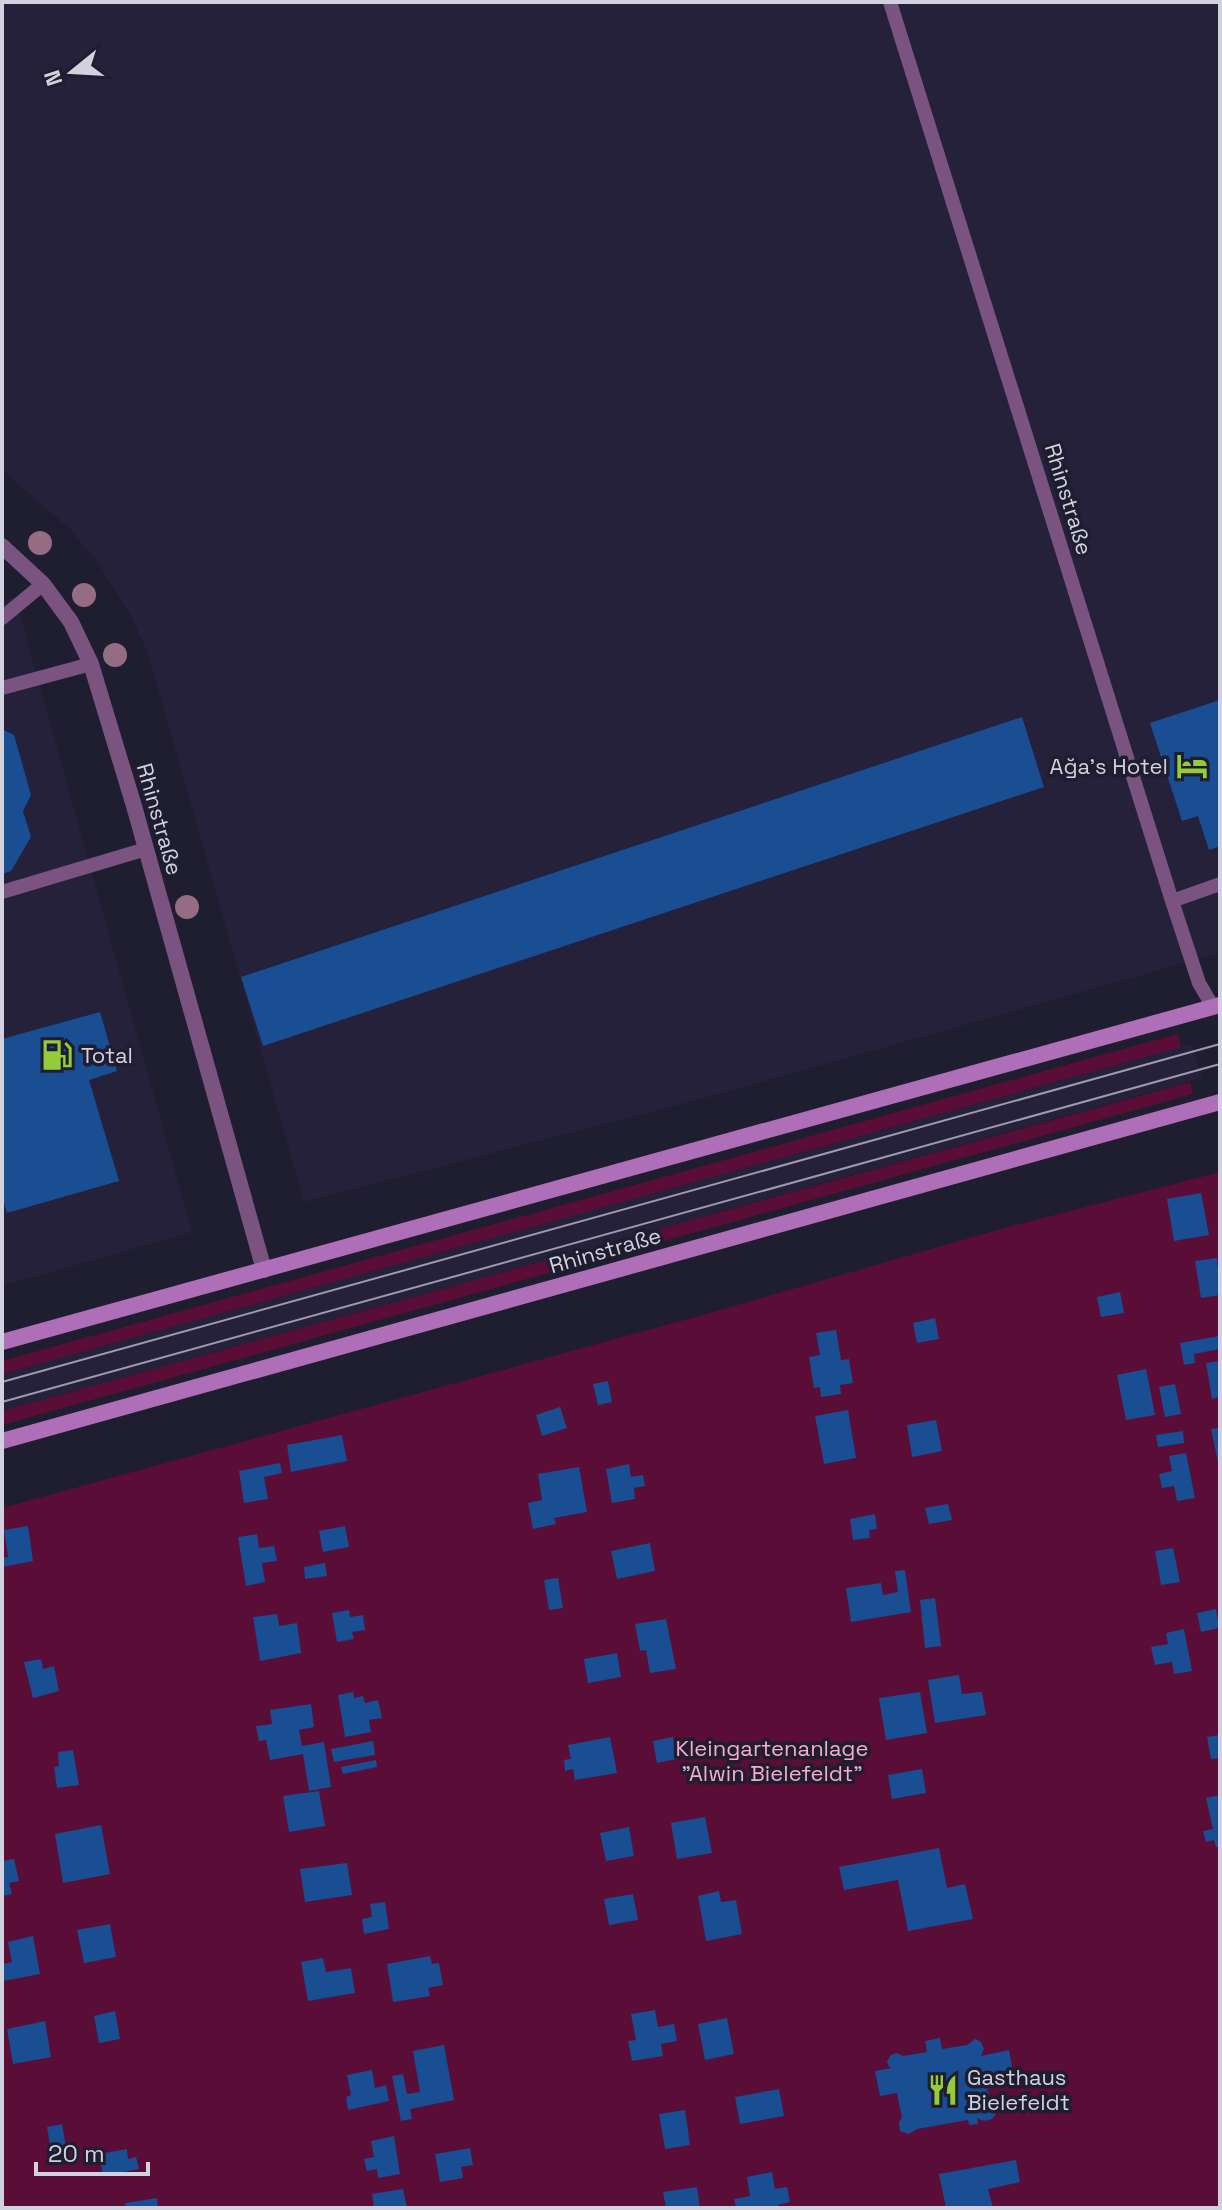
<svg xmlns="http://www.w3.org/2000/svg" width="1222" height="2210" font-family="'Space Grotesk',sans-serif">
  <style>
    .built { fill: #25213b }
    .green { fill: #5a0d36 }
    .building { fill: #194e93 }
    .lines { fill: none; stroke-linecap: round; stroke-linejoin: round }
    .lane { stroke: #7a5381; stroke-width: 14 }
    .street { stroke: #7a5381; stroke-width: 16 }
    .secondary { stroke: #ae6fb8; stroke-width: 16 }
    .tram { stroke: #9d9bab; stroke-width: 2 }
    .tree { fill: #956c84 }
    .labels { text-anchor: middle; stroke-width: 7; stroke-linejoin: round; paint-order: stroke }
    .street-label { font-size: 22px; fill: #d2d1df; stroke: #1f1d30 }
    .poi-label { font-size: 22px; fill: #d2d1df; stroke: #1f1d30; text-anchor: start }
    .park-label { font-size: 22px; fill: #f6acc9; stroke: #1f1d30 }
  </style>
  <rect width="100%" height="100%" fill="#1f1d30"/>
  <path class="built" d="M2,2H1220V953L712,1096L304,1202L148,653L131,616L94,557L69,528L2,470Z
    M15,597L192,1232L2,1286V601Z
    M1192,1044L1202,1078L2,1411V1374Z"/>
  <path class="green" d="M1177,1034L1181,1047L2,1374V1361Z
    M1190,1082L1193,1094L2,1425V1411Z
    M1220,1172V2208H2V1508L706,1314L997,1230Z"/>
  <path class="building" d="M1220,700V846L1209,850L1198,816L1182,821L1150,723Z
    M1022,717L1044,787L263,1046L241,977Z
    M2,729L14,735L31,795L23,811L31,837L11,871L2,874Z
    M100,1012L117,1071L89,1080L119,1181L7,1213L2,1197V1039Z
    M1201,1193L1209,1235L1174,1241L1167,1199Z
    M1217,1258L1220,1295L1201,1298L1195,1261Z
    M1120,1292L1124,1313L1101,1317L1097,1297Z
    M935,1318L939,1339L917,1343L913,1323Z
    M836,1330L841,1360L849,1359L853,1383L840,1385L841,1394L821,1397L820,1387L814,1388L809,1357L820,1355L816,1333Z
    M1219,1336L1220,1349L1194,1354L1195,1363L1184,1365L1180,1343Z
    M1220,1361V1397L1212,1399L1206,1363Z
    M1146,1369L1155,1415L1126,1420L1117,1375Z
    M608,1381L612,1402L598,1405L593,1384Z
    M1175,1384L1181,1414L1165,1417L1159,1387Z
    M560,1407L567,1428L542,1436L536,1415Z
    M848,1410L856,1458L824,1464L815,1416Z
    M936,1420L942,1451L912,1457L907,1425Z
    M1220,1428V1467H1219L1211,1429Z
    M1183,1431L1184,1443L1158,1447L1156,1435Z
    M342,1435L347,1461L291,1472L287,1445Z
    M1186,1453L1195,1498L1177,1501L1174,1486L1162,1488L1159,1474L1172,1471L1169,1456Z
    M280,1463L282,1473L264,1477L268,1499L244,1503L239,1471Z
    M629,1464L631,1477L643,1475L645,1486L634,1488L635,1499L612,1503L606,1469Z
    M579,1467L587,1512L554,1518L556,1524L533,1529L528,1503L542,1500L538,1474Z
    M948,1504L952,1520L929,1524L925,1508Z
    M875,1514L877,1529L869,1530L870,1538L853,1540L850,1519Z
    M28,1526L33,1561L2,1567V1558L8,1557L4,1530Z
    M345,1526L349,1547L323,1552L319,1531Z
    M257,1534L259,1548L274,1546L277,1561L262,1563L265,1582L246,1586L238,1537Z
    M650,1543L655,1571L617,1579L611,1551Z
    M1173,1548L1180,1582L1161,1585L1155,1551Z
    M325,1563L327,1576L305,1579L304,1567Z
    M905,1570L911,1612L851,1622L846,1588L881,1583L883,1595L898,1592L895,1571Z
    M558,1578L563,1608L549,1610L544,1580Z
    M935,1598L941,1646L925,1648L920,1600Z
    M1216,1609L1219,1628L1201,1632L1197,1613Z
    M349,1610L350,1617L363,1615L365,1630L352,1632L354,1639L337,1642L332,1613Z
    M277,1614L279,1626L297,1623L301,1653L260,1661L253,1617Z
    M666,1619L676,1669L650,1673L646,1650L640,1651L635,1624Z
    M1184,1629L1192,1671L1174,1674L1172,1662L1155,1665L1151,1647L1168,1644L1166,1633Z
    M617,1653L621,1677L588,1683L584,1659Z
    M41,1659L43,1669L54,1666L59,1691L33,1698L24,1662Z
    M959,1675L962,1694L982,1692L986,1715L935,1723L928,1680Z
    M353,1692L354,1698L363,1696L365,1703L378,1700L382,1718L369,1720L371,1732L345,1737L338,1695Z
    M920,1692L927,1733L886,1740L879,1698Z
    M311,1704L314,1727L299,1730L302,1746L324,1742L331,1787L309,1791L303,1754L270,1760L266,1740L259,1741L256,1726L272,1724L270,1710Z
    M1220,1735V1758L1211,1759L1207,1737Z
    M610,1737L617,1773L575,1780L573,1769L565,1771L564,1760L571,1759L568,1745Z
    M673,1737L677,1759L657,1763L653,1741Z
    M373,1741L375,1755L334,1762L331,1749Z
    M73,1750L79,1785L57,1788L54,1767L59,1766L58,1752Z
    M376,1760L377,1767L343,1774L341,1767Z
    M922,1769L926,1793L892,1799L888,1775Z
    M319,1791L325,1826L289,1832L283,1796Z
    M1220,1795V1847H1216L1214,1840L1206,1842L1203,1831L1213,1829L1206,1798Z
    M705,1817L712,1853L677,1859L671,1823Z
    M101,1825L110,1874L63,1883L55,1834Z
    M629,1827L634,1856L606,1861L600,1833Z
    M939,1848L947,1888L965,1884L973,1919L908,1931L898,1880L844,1890L839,1867Z
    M14,1859L19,1881L9,1883L12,1894L2,1896V1861Z
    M347,1863L352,1895L305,1902L300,1869Z
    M719,1891L721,1902L736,1900L742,1934L706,1941L698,1896Z
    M633,1894L638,1920L609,1925L604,1899Z
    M385,1902L389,1929L364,1934L362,1919L372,1917L370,1904Z
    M110,1924L116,1957L84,1963L77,1930Z
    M33,1936L40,1974L3,1981L2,1964L12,1962L8,1942Z
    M430,1956L432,1964L439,1963L443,1985L428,1988L430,1996L393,2002L387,1964Z
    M323,1958L326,1972L351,1968L355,1993L308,2001L301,1962Z
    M655,2010L658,2027L674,2024L677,2041L661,2044L663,2056L632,2061L628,2041L636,2040L631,2014Z
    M115,2011L120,2039L99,2043L94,2016Z
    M727,2018L734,2054L705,2060L698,2024Z
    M45,2021L51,2057L13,2064L7,2029Z
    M940,2038L942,2049L967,2045L975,2039L981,2042L984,2049L981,2056L1009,2050L1015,2084L987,2089L996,2114L992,2119L984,2121L977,2118L978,2124L969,2125L968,2120L917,2129L909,2134L900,2131L899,2122L902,2118L897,2093L880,2096L875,2071L892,2068L889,2067L887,2061L891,2055L897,2053L903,2056L927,2052L925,2041Z
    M444,2045L454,2100L410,2109L412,2119L401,2121L392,2076L403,2074L407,2094L420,2092L413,2051Z
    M372,2070L375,2088L386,2085L389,2101L348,2110L346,2097L351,2095L347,2075Z
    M779,2089L784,2116L740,2124L735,2097Z
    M685,2110L690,2145L665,2149L659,2114Z
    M62,2124L68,2159L53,2162L47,2127Z
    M394,2136L400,2174L378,2178L377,2169L367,2171L364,2159L374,2157L371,2141Z
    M470,2148L473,2165L461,2167L463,2178L440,2182L435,2154Z
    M127,2149L128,2159L136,2157L139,2169L103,2176L99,2154Z
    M1016,2160L1020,2182L988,2189L993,2208H946L939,2174Z
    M772,2172L775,2189L787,2187L790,2202L778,2205L779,2208H736L734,2199L750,2196L747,2177Z
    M697,2187L700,2208H666L663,2192Z
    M403,2189L407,2208H374L372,2194Z
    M157,2198L158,2208H126L125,2203Z"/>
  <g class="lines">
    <path class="lane" d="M890,2L1172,901L1199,983L1213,1007
      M2,618L43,584
      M2,688L91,664
      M2,892L146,849
      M1172,901L1220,884"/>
    <path class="street" d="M2,546L43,584L71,622L91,664L134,806L264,1270"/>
    <path class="secondary" d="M2,1342L1220,1005
      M2,1441L1220,1102"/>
    <path class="tram" d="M2,1382L1220,1044
      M2,1402L1220,1064"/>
  </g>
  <g class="tree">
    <circle cx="40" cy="543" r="12"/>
    <circle cx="84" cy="595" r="12"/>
    <circle cx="115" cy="655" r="12"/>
    <circle cx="187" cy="907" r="12"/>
  </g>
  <defs>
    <symbol id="hotel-bare" viewBox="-9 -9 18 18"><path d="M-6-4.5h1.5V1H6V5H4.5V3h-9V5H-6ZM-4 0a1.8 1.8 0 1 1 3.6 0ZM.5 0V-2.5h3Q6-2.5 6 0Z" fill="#95cc3a" stroke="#1f1d30" stroke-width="2.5" paint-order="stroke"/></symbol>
    <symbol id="fuel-bare" viewBox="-9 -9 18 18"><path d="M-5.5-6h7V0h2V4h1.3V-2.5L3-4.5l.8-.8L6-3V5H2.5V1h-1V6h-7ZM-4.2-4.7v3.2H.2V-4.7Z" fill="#95cc3a" stroke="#1f1d30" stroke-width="2.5" paint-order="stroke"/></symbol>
    <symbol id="restaurant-bare" viewBox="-9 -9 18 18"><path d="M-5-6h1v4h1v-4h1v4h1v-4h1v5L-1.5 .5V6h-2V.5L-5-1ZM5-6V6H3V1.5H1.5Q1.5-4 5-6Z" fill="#95cc3a" stroke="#1f1d30" stroke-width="2.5" paint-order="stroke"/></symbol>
  </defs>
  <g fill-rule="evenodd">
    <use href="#hotel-bare" x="1170" y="744" width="44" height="44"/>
    <use href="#fuel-bare" x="35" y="1033" width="44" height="44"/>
    <use href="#restaurant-bare" x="921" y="2068" width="44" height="44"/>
  </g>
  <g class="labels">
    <g class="street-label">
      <text transform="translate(1069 499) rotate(73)" y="8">Rhinstraße</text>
      <text transform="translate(160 819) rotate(74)" y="8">Rhinstraße</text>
      <text transform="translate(605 1250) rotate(-16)" y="8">Rhinstraße</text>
    </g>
    <g class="poi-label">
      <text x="1168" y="774" text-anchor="end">Ağa's Hotel</text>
      <text x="81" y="1063">Total</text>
      <text x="967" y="2085">Gasthaus<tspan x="967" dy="25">Bielefeldt</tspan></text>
    </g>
    <g class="park-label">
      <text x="772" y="1756">Kleingartenanlage<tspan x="772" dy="25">"Alwin Bielefeldt"</tspan></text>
    </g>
  </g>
  <rect width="1222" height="2210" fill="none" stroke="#d2d1df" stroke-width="8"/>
  <g transform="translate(72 72) rotate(252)" stroke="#1f1d30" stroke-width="6" paint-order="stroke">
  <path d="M0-6L14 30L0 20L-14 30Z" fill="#d2d1df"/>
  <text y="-12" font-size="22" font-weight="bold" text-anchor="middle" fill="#d2d1df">N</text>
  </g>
  <path d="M36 2162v12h112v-12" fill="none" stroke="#d2d1df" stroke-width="4"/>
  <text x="48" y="2162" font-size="24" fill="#d2d1df" stroke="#1f1d30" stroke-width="6" paint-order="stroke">20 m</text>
</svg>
